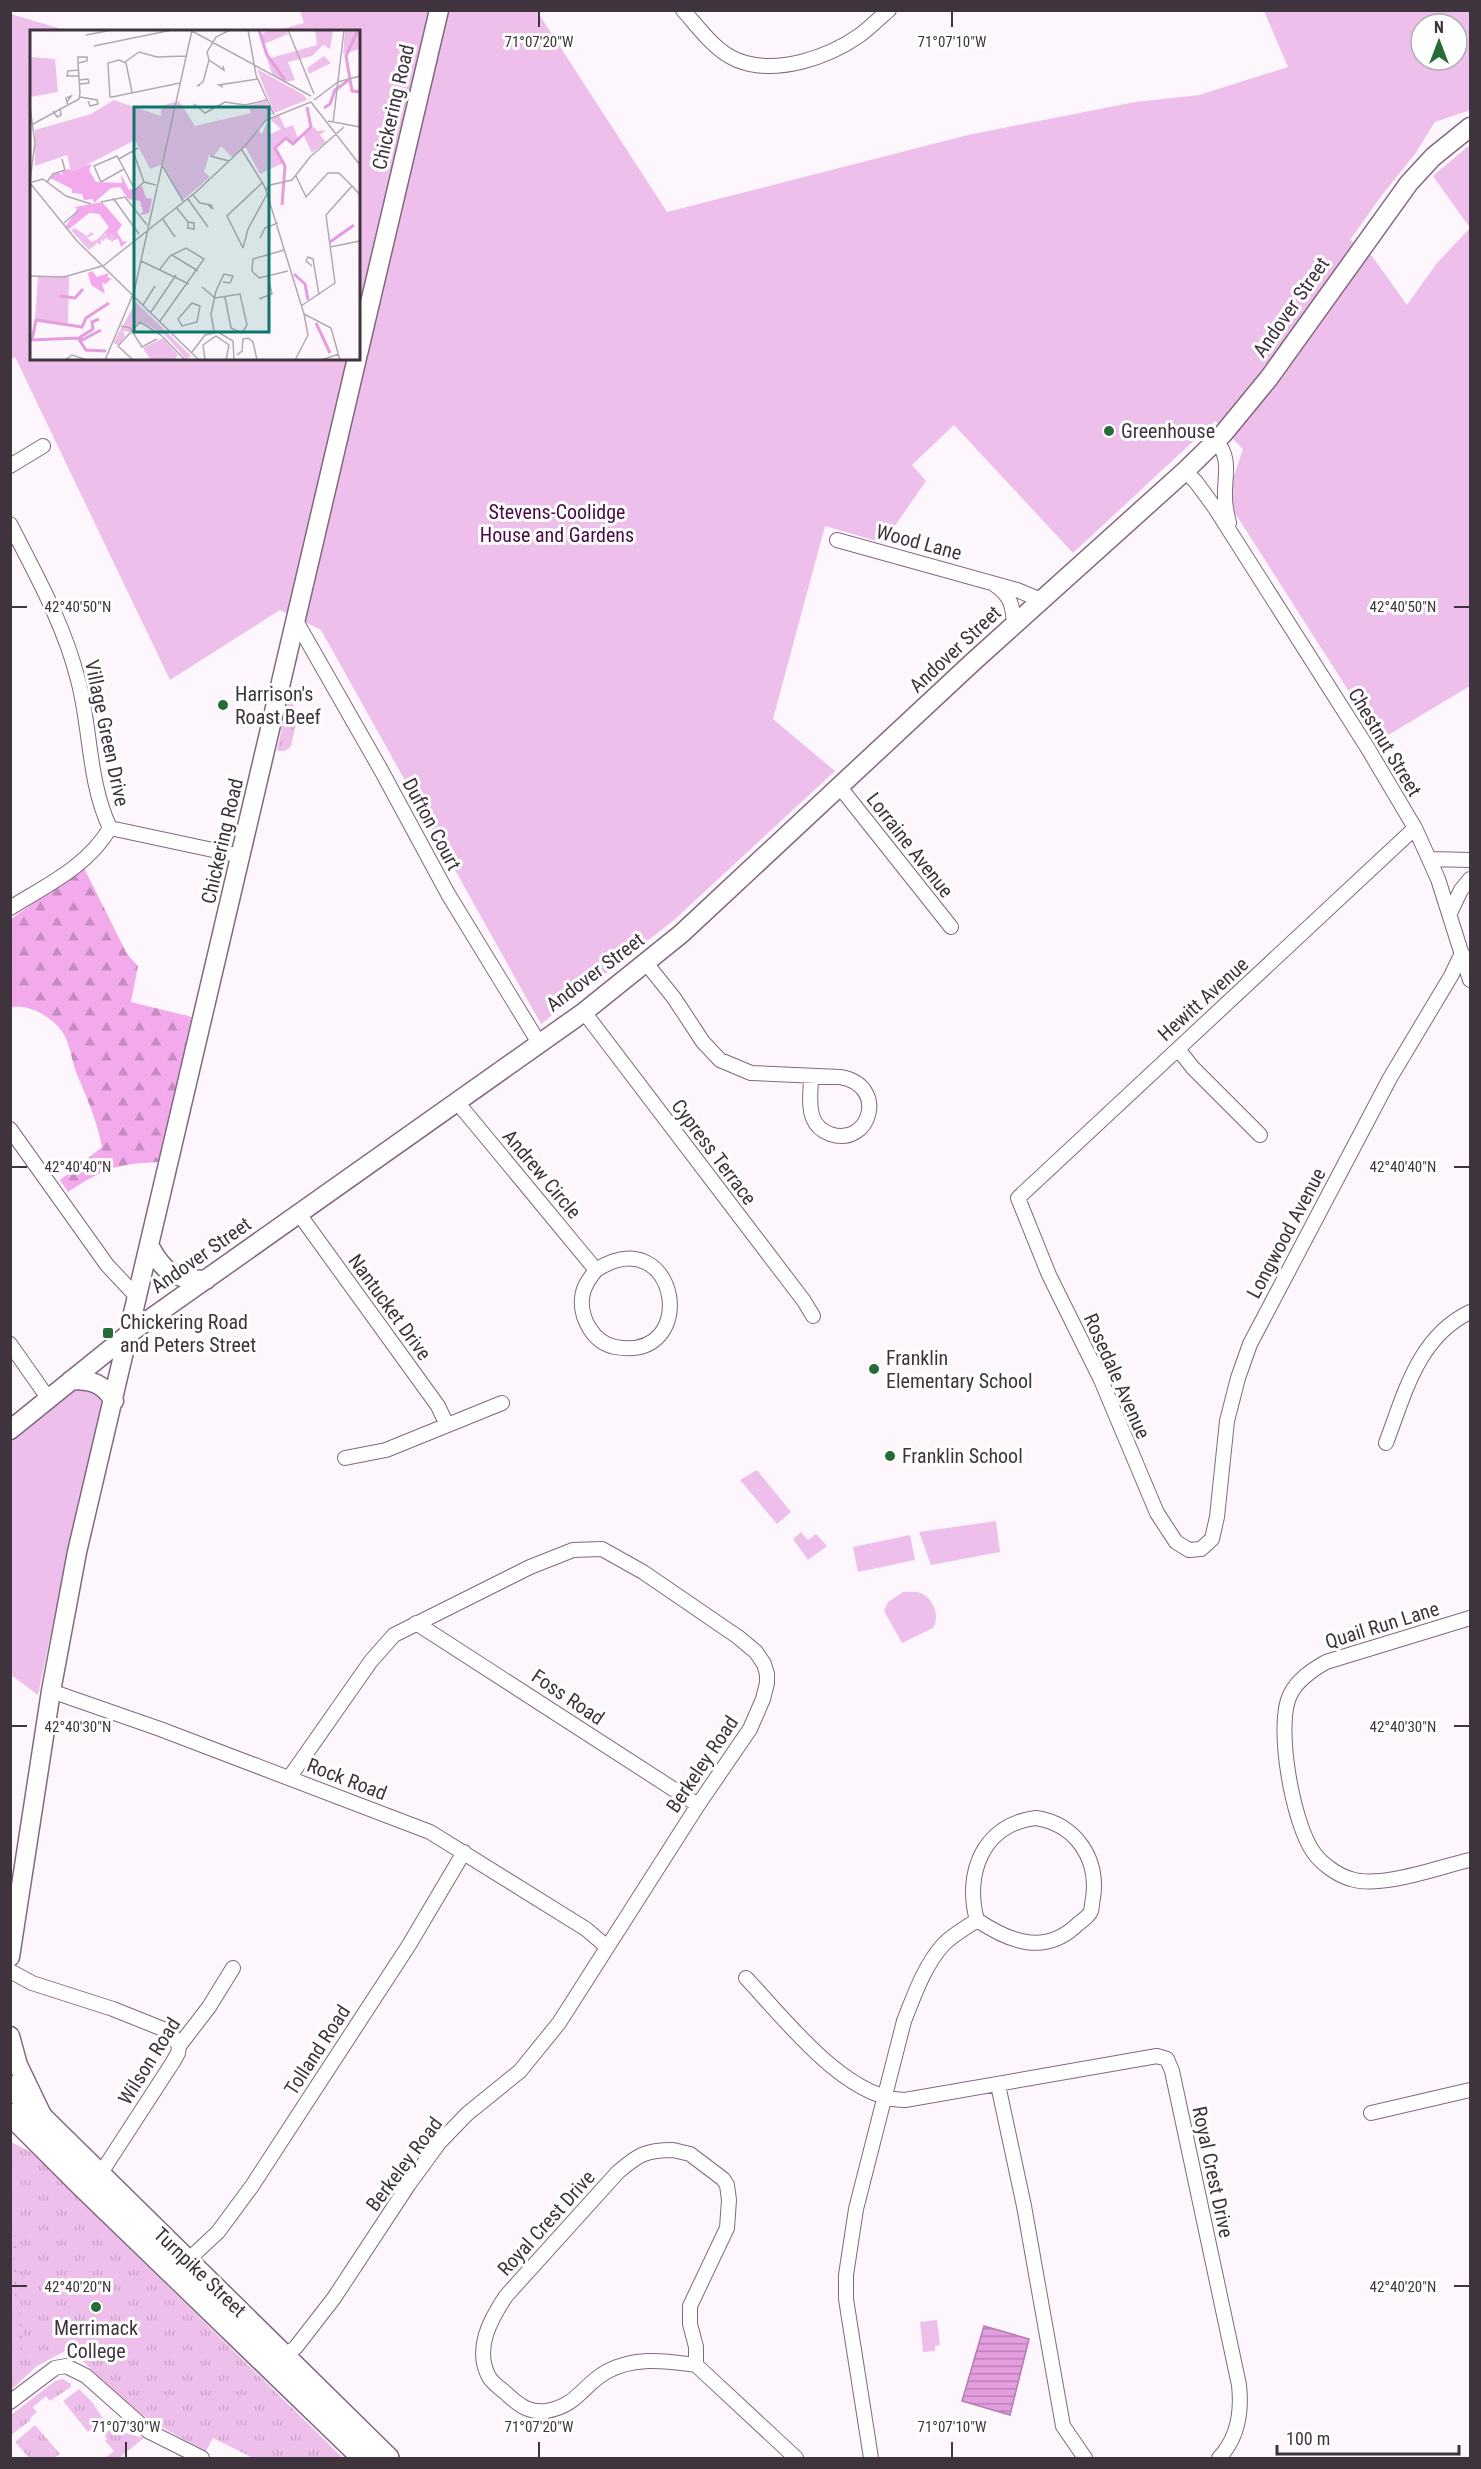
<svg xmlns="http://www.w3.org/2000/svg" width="1481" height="2469" font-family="'Roboto Condensed',sans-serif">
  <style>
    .grass { fill: url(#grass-tufts) }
    .forest { fill: url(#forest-firs) }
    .park { fill: #eebfea; fill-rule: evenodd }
    .garden { fill: url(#garden-dots) }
    .water { fill: url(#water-rules); stroke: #b27eaf; stroke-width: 1.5 }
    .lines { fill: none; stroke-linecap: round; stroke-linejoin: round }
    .minor-casing { stroke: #826880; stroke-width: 16 }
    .major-casing { stroke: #826880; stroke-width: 21 }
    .highway-casing { stroke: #826880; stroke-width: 24 }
    .minor { stroke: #fff; stroke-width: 14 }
    .major { stroke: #fff; stroke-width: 18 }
    .highway { stroke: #fff; stroke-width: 21 }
    .ticks { fill: none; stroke: #3f343e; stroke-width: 2 }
    .poi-dot { fill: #256c38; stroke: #fff; stroke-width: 2 }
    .labels { text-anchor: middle; stroke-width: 6; stroke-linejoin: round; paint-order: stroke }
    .street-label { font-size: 20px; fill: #3f343e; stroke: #fff }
    .poi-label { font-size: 20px; fill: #3f343e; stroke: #fff; text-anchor: start }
    .park-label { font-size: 20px; fill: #4a0948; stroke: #fff }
    .inset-river { fill: none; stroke: #e49ddf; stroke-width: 3 }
    .inset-road { fill: none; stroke: #b1a9b1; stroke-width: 1.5 }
    .view { fill: #0f766e; fill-opacity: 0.15; stroke: #0f766e; stroke-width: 3 }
    .inset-edge { fill: none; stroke: #3f343e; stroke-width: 3 }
    .ticks-label { font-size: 15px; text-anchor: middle; fill: #3f343e; stroke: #fff; stroke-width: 6; stroke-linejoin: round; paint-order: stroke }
  </style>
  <defs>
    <pattern id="grass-tufts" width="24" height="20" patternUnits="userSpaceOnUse" patternTransform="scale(1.5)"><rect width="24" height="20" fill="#eebfea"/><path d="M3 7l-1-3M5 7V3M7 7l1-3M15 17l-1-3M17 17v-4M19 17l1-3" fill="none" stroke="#cda5ca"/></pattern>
    <pattern id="forest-firs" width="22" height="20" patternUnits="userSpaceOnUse" patternTransform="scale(1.5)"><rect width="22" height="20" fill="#f3aaed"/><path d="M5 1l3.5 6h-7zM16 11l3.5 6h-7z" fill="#c68bc1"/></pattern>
    <pattern id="garden-dots" width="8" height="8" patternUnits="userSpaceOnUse" patternTransform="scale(1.5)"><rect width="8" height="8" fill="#eebfea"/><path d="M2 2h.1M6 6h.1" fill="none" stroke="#cda5ca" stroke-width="1.8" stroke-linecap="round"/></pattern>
    <pattern id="water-rules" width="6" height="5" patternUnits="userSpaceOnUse" patternTransform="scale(1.5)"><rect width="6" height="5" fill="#e49ddf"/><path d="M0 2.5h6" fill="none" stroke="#ba81b6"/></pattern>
  </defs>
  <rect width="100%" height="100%" fill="#fdf7fd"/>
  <path class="grass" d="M292,703L298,715L291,746C288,750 283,753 277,750L287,704Z
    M11,2142L31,2152L343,2458H253L213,2438L206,2451C175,2435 141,2417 115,2394C98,2380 87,2360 67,2350L37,2366L11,2390Z
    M63,2379L71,2384V2387L50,2401L46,2396L33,2407L37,2412L30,2418L31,2420L11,2435V2415L55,2381Z
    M79,2389L92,2402L106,2423L99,2429L96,2426L88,2432L63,2401Z
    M35,2425L60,2454L54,2458H29L15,2442Z
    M111,2429L144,2438L119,2458H105L114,2451L105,2441L107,2439L104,2434Z"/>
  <path class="forest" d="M84,868L127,954L138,966L131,1002L192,1017L158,1162C116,1164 103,1169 68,1192L60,1180L102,1147C97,1121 88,1100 78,1077C73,1065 71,1052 67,1041C60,1021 31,1003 11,1007V919Z"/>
  <path class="park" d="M300,11H537L667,212L968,135L1135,102L1199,95L1288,67L1264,11H1470V110L1435,122L1415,154L1382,195L1350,240L1372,256L1407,305L1437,263L1470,228L1433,176L1468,146L1470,150V686L1380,740L1233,510L1231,484L1243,449L1215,421L1073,553L954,425L912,465L926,481L883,543L825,526L773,719L835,771L674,920L541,1024L321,630L280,610L170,680L15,357L11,360V14L68,31L32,32V358H358V32L279,31V30L304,23ZM1421,24H1457V60H1421Z
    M79,1387L99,1394L103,1410L73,1528L38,1695L11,1675L10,1436L65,1395Z
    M757,1470L791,1512L777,1524L740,1480Z
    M996,1521L1000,1552L931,1565L919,1532Z
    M801,1532L808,1540L816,1534L827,1546L808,1560L793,1539Z
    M910,1535L915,1560L858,1572L853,1547Z
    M903,1592C909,1592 917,1591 923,1594C934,1600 940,1617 933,1628L902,1643L884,1611L888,1602Z
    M937,2320L940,2345L935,2346V2351L923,2352L920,2322Z"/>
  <path class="garden" d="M10,2232L17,2237L19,2245L14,2253L25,2357L22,2360L11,2258V2251L15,2243Z"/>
  <path class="water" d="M984,2326L1029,2339L1010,2415L962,2401Z"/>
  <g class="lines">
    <defs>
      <path id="minor" d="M683,10C699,28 715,51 737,60C776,76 829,57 860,35C870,28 879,18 889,10
        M1216,441C1232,458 1224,477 1225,498C1225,507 1227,514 1229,523
        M10,466L43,446
        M1185,471L1196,482L1215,508L1367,747L1415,828L1438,879L1470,980
        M10,524C36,575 64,624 78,680C91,728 88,782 110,828L241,856
        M837,540L1017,590L1041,600
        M995,585C1011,596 1013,606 1014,625
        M296,621L381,770L448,894L539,1043
        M839,786L951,927
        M1415,828L1018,1198L1049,1275L1101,1380L1157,1513L1176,1542L1189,1550L1201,1549L1212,1539L1217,1517L1227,1421L1238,1378L1250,1344L1390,1078L1451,976L1462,953
        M1430,859L1470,860
        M10,908C47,885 88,866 110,828
        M1450,913L1461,890L1470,879
        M646,963L674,998L703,1042L720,1060L751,1073L840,1077C889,1085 870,1148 830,1134C822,1131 816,1126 813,1118C808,1106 811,1089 811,1076
        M584,1012L804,1301L813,1316
        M1178,1049L1193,1068L1260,1135
        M457,1102L596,1270C589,1279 583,1287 582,1298C580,1319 594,1343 615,1347C702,1363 678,1218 596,1270
        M10,1129L107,1265L138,1298
        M299,1214L438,1406L447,1425
        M10,1344L48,1398
        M1386,1443C1405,1393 1418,1337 1470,1312
        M345,1458L386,1450L502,1403
        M1470,1618L1326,1662C1312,1670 1297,1680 1290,1695C1275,1726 1293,1825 1314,1853C1322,1864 1337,1875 1351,1879C1381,1889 1438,1867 1470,1860
        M416,1623L698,1805
        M51,1691L160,1729L430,1832L586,1929L607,1947
        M1036,1818C1075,1824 1099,1858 1093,1898C1092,1902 1092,1908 1091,1911C1089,1916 1082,1921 1078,1924C1045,1956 1010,1942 977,1920C964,1874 983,1824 1036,1818Z
        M10,1971L32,1983L113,2009L163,2029L171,2033L179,2046
        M746,1978C785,2019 845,2099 905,2100L1157,2056L1167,2059L1172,2071L1239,2385C1242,2412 1238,2438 1219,2458
        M998,2085L1024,2206L1063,2426L1085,2458
        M1371,2113L1470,2090
        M673,2150L690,2154L723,2179L727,2185L729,2200L727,2228L690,2306V2324L696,2347V2365C665,2361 635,2356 606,2372C583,2385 577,2406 546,2411C530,2413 520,2406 509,2396C503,2390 493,2384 489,2377C474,2349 490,2320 506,2296L618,2172C638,2155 645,2150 673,2150Z
        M99,2176L173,2062L178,2053L179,2046L209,2007L233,1968
        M188,2260L218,2232L252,2186L409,1945L464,1852
        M285,2356L296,2347L334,2298L409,2184L439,2143L467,2114L520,2071L559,2023L698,1805L750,1729L763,1699L767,1683V1674L764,1664L756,1652L738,1637L643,1572L602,1549L573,1550L530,1567L394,1635L371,1661L289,1778
        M696,2365L796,2458
        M10,2402L55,2368L66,2366L86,2376L148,2431L202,2458
        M871,2458L846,2299V2275L856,2209L904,2021C914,1996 924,1966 943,1945C952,1935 966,1928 977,1920"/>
      <path id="major" d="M358,354L439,10
        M150,1247C165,1274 175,1279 206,1280
        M71,1380C92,1380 103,1383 114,1401
        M10,1430L130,1333L584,1012L681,934L974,661L1185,471L1223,434L1269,378L1409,183L1433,157L1470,127
        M10,1957L51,1691L77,1552L357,358
        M10,2036L18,2065L41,2113"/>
      <path id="highway" d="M10,2086L388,2458
        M10,2114L82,2186L363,2458"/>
    </defs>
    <use href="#minor" class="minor-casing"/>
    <use href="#major" class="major-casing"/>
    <use href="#highway" class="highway-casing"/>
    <use href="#minor" class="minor"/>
    <use href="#major" class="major"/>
    <use href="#highway" class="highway"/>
  </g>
  <path class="ticks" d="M539,12V27M952,12V27M12,607H27M1454,607H1469M12,1167H27M1454,1167H1469M12,1726H27M1454,1726H1469M12,2286H27M1454,2286H1469M126,2442V2457M539,2442V2457M952,2442V2457"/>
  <g class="poi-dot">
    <circle cx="1109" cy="431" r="6"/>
    <circle cx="223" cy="705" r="6"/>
    <rect x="102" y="1327" width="12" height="12" rx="3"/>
    <circle cx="874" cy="1369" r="6"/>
    <circle cx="890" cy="1456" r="6"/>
    <circle cx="96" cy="2307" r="6"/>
  </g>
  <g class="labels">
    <g class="street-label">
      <text transform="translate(393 107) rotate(-77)" y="7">Chickering Road</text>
      <text transform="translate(1291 307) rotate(-55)" y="7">Andover Street</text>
      <text transform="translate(919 542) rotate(15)" y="7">Wood Lane</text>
      <text transform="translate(955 649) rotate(-43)" y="7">Andover Street</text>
      <text transform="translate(107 733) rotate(78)" y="7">Village Green Drive</text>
      <text transform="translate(1385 742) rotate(59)" y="7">Chestnut Street</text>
      <text transform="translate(432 824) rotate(62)" y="7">Dufton Court</text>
      <text transform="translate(222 841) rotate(-77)" y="7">Chickering Road</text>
      <text transform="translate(910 845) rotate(52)" y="7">Lorraine Avenue</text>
      <text transform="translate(595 972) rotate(-37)" y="7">Andover Street</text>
      <text transform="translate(1203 999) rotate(-42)" y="7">Hewitt Avenue</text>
      <text transform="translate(714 1152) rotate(53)" y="7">Cypress Terrace</text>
      <text transform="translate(542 1174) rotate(50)" y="7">Andrew Circle</text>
      <text transform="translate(1286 1233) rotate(-62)" y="7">Longwood Avenue</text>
      <text transform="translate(201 1255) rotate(-35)" y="7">Andover Street</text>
      <text transform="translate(390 1307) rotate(54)" y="7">Nantucket Drive</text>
      <text transform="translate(1117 1376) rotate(66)" y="7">Rosedale Avenue</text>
      <text transform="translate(1382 1625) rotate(-17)" y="7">Quail Run Lane</text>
      <text transform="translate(568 1697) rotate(34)" y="7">Foss Road</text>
      <text transform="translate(702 1764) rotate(-56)" y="7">Berkeley Road</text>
      <text transform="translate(347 1779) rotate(21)" y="7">Rock Road</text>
      <text transform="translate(317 2050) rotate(-57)" y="7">Tolland Road</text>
      <text transform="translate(149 2061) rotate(-58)" y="7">Wilson Road</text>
      <text transform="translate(404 2164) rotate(-53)" y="7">Berkeley Road</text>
      <text transform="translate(1213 2172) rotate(78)" y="7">Royal Crest Drive</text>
      <text transform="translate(546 2223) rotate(-48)" y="7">Royal Crest Drive</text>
      <text transform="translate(200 2272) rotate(44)" y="7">Turnpike Street</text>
    </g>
    <g class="poi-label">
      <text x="1121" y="438">Greenhouse</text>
      <text x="235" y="701">Harrison's<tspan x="235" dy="23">Roast Beef</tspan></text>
      <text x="120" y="1329">Chickering Road<tspan x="120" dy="23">and Peters Street</tspan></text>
      <text x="886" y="1365">Franklin<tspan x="886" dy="23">Elementary School</tspan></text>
      <text x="902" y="1463">Franklin School</text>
      <text x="96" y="2335" text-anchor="middle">Merrimack<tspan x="96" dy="23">College</tspan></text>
    </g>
    <g class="park-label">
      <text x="557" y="519">Stevens-Coolidge<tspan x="557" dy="23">House and Gardens</tspan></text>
    </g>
  </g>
  <g transform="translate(30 30)">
    <rect width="330" height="330" fill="#fdf7fd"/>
    <path d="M45,198L57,206L61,202L64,204L57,208L62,212L80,202L84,206L81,211L76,208L72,212V209L59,220L41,200ZM106,272L161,326L156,329L135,305L110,291L99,302L93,301L95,306L88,315L83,313ZM133,308L148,325L144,330H121L113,318Z" fill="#eebfea"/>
    <path d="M62,134L59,140L66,152L92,153L91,144L99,160L112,156L116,168L122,169L119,183L110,185L113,181L110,171L98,169L90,157L81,158L64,173L63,169L54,170L52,164L42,163V159L20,148L27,142L33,145L31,141ZM72,172L92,195L87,202L93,212L98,211L91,217L88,208L81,212L84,206L79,202L81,208L76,203L70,208L71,215L68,213L69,208L79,197L69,184L59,183L39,199L35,197L47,180L45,177ZM62,241L67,247L78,243V248H82L76,254L72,253L75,264L61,255L58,243Z" fill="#f3aaed"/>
    <path d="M294,26L301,33L279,44L277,38ZM0,27L25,29L28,62L0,67Z" fill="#eebfea"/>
    <path d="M240,0H256L258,4L234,14L231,4ZM285,0H303L300,19L293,15L282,26L258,32L265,50L256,52L242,44L237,29L287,15ZM315,0H330V19L313,24ZM227,39L274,65L277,70L244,83ZM84,70L131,86V76L149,71L165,96L221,83L218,76L236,71L242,84L227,99L232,104L238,90L241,104L251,99L240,89L249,85L255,98L263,95L268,108L263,114L256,108L244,117L253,133L230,144L215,116L202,127L191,116L184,126L179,125L174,142L180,147L153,170L133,134L120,139L105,110L47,140L41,142L37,125L5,136V100L61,84ZM284,97L287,101L296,100L290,105L296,112L282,123L273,104ZM8,247H39L38,294L5,289Z" fill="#eebfea"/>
    <path class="inset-river" d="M229,0L237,25L255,50M328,0L316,26L322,61L330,62M294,78L300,74L305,60L319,50M252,175L255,136L245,118L256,108L263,114L281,97L277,77M300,212L324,195M264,244L275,254L278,270M30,266L45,268L53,259M286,293L300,323M49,308L63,299L62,292L69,289M49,308L52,310L71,300M0,310L48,308L56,320L76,321M2,310L6,290L52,297L56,288L79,273"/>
    <path class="inset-road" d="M218,0L226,45L244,85M258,0L284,64M162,1L281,66M56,5L82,0M64,16L142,0M95,32L109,22L127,27L156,26M193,36L194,40L179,30L177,22L186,7L200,0M49,40L38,41L37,46H49M49,50L58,49L59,53L50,54M170,55L167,56L173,52L179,30M193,57L189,55L228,49M102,62L96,33L89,30L78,33L80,67H82L150,53M50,67L67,70L68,74L60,76L58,71M284,70L308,52L330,46M37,72L41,66L36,68V69L38,75M281,72L330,135M164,74L175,83L195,72L215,75L237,70M0,77L5,113L0,150M23,81L27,87L31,85L30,78M298,91L330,97M303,93L314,0M3,94L49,69L50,63L48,33V27H57V31L48,33M212,120L235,157L274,284L301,298L310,330M103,121L114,152L126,155M180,126L199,131M89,129L108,118M132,135L153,171M94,139L71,152L64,136L87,126L92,135L105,160L114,152M266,146L276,167L298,143H309L322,156M2,152L13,149L36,166L61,174M17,152L23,144L35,140L32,129M0,153L47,211L169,330M236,160L240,155L262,150L280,127L314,97M163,165L170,173L181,175L183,179L178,175M83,168L109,204M158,169L178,197M71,172L95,167L117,195M146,177L158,192V198L164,199V193L158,192M132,188L145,207M34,193L48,181M230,208L235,198L248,193M300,217L330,211M213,218L197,186L233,152M213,218L218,199L237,164M254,220L223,229L222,241L229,248L258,241M142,225L168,241M111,231L159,254M73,236L166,162L215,116L236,90L281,72M282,236L276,231L278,227L283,229L289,265M0,246L34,247L72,236M172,257L185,268L210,264L217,295L212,303L201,298L195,267M229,269L242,264L238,246M162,273L170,276L167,292L152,296L148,289ZM113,275L125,256M271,276L305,253L296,185L322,156L330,165M121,282L146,245M130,291L174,229L156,218L140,226L130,239M91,296L100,298L112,317L127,309M184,301L181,284L186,261L194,244L203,246L200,253L193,252M88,316L110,292L131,305L155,330M88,316L103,330M162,322L175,305L188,302L203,311L204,330M207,325L212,321L213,309L218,308L223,312L227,330M35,330L42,325L57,330M75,330L104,262L162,0M175,330L173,315L186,306L199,315L196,330M265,330L278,305L274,284M291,330L309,324"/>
    <path class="view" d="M104,77H239V302H104Z"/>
    <rect width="330" height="330" class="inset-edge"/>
  </g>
  <g class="ticks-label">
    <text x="539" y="47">71°07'20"W</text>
    <text x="952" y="47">71°07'10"W</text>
    <text x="78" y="612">42°40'50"N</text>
    <text x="1403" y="612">42°40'50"N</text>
    <text x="78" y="1172">42°40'40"N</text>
    <text x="1403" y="1172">42°40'40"N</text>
    <text x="78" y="1732">42°40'30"N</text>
    <text x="1403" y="1732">42°40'30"N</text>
    <text x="78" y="2292">42°40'20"N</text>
    <text x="1403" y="2292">42°40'20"N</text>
    <text x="126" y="2432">71°07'30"W</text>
    <text x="539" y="2432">71°07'20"W</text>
    <text x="952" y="2432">71°07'10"W</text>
  </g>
  <rect width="1481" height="2469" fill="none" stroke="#3f343e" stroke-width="24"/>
  <g transform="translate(1439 42)"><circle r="28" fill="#ffffff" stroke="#b2aeb2" stroke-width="1.5"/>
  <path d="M0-4.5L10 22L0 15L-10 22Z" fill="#256c38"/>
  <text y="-9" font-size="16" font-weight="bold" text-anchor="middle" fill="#3f343e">N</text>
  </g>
  <path d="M1277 2445v9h182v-9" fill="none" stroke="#3f343e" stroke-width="3"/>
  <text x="1286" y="2445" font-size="18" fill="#3f343e" stroke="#ffffff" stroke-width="4.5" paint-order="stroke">100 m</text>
</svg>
